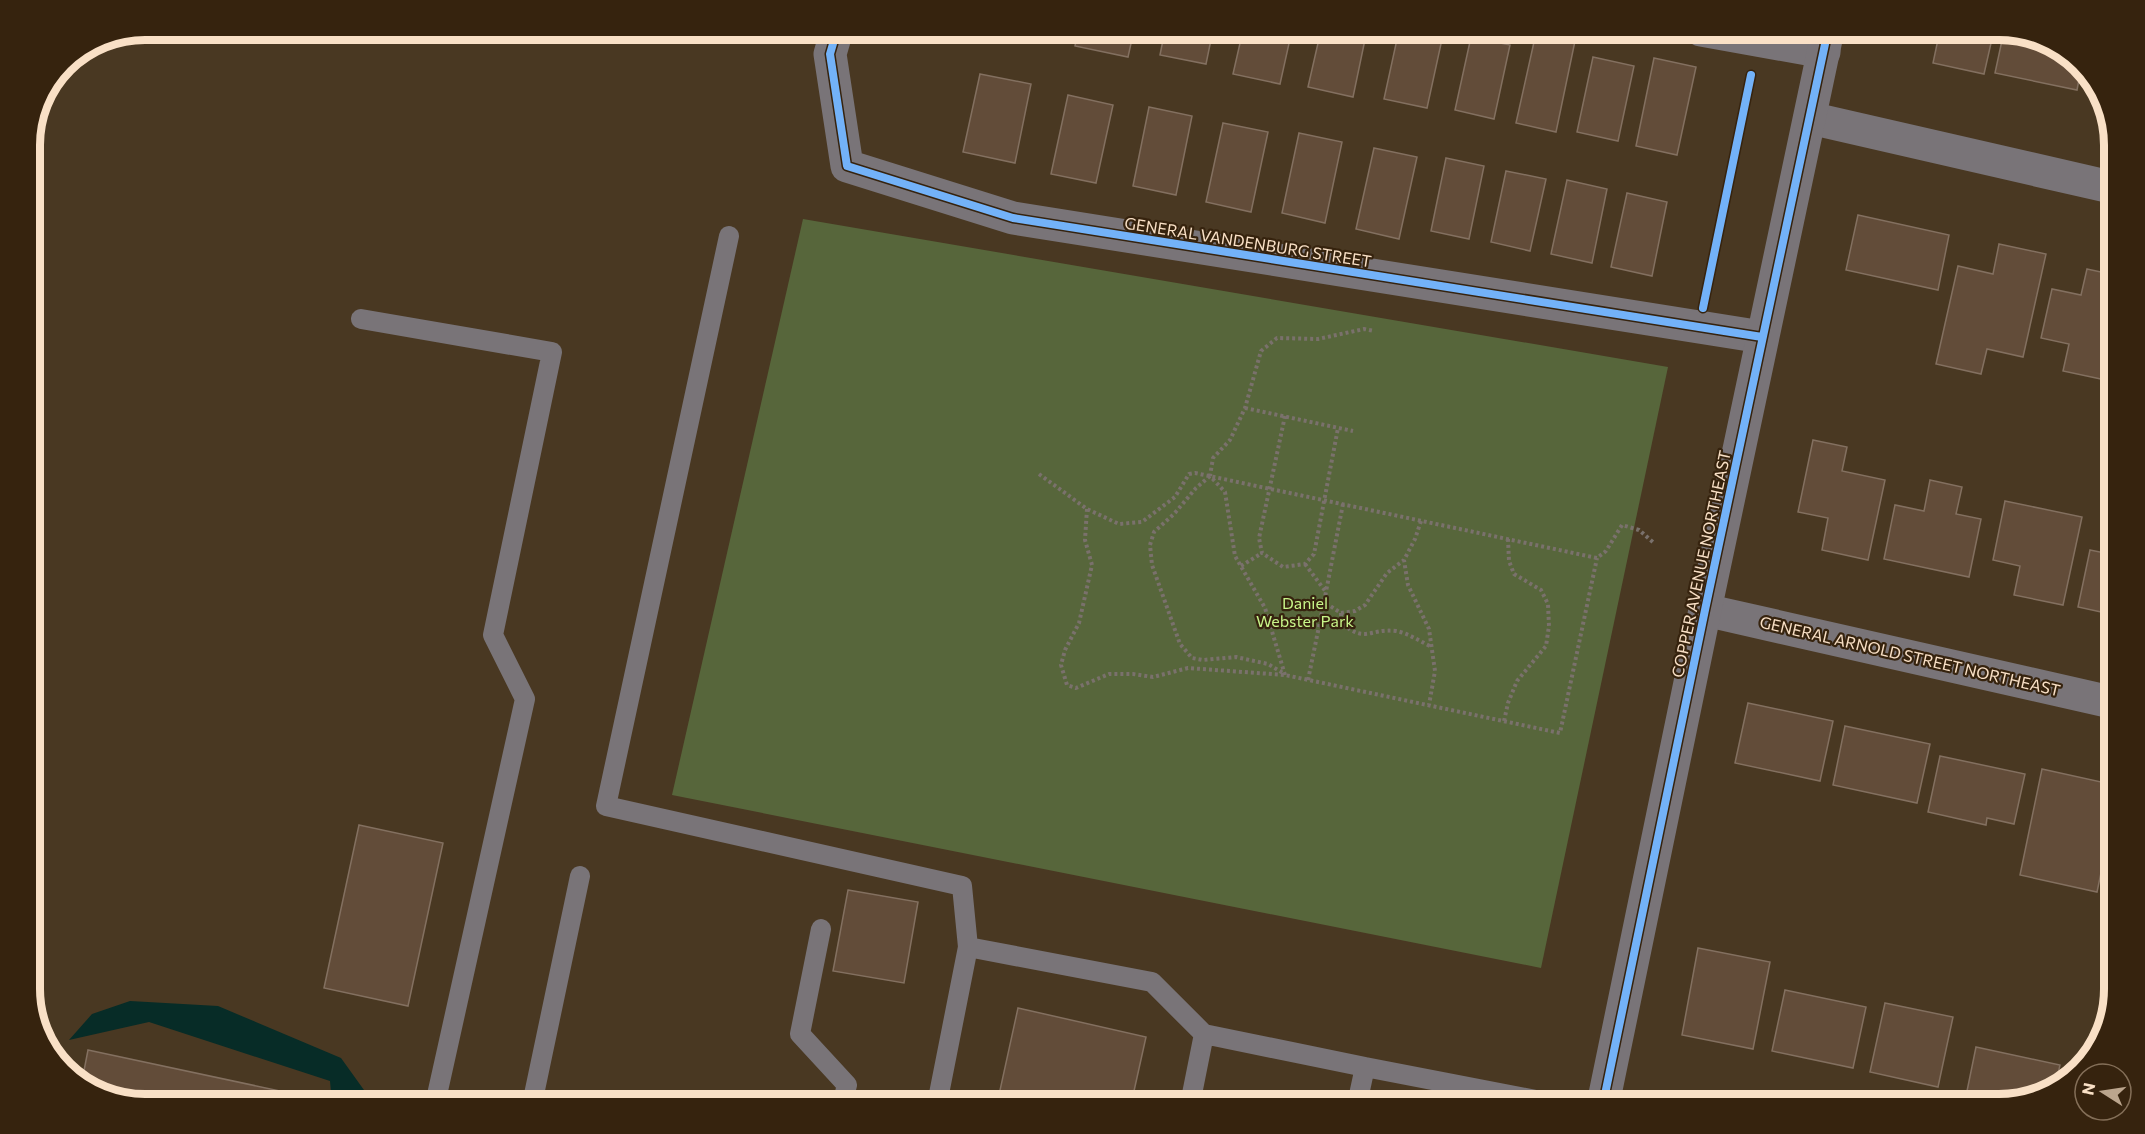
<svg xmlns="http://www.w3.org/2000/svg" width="2145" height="1134" font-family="Commissioner,sans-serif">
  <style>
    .green { fill: #57663b }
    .water { fill: #072c27 }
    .building { fill: #624c39; stroke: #837060; stroke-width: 1.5 }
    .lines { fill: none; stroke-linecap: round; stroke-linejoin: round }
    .path { stroke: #7a716c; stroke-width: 4; stroke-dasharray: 3 3; stroke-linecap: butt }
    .service { stroke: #797478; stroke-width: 20 }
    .minor { stroke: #797478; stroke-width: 33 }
    .tertiary { stroke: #797478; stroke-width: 33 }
    .cycleway-casing { stroke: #36230e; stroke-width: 11 }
    .cycleway { stroke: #73b2f8; stroke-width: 8 }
    .labels { text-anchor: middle; stroke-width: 4.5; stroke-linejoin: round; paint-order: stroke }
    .street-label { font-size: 16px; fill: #f9e0c6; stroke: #36230e }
    .park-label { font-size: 16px; fill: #c8f58a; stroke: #36230e }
    .rim { fill: none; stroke: #f9e0c6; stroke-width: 8 }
  </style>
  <rect width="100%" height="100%" fill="#493822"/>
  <path class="green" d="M803,219L1668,367L1541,968L672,795Z"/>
  <path class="water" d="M130,1001L218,1006L341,1058L369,1097L368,1104H332L330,1081L149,1022L69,1040L92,1014Z"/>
  <path class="building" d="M1013,30H1047L1045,37Z
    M1078,30H1134L1128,57L1075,46Z
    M1165,30H1213L1206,64L1160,55Z
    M1243,30H1292L1280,84L1233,74Z
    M1321,30H1367L1353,97L1308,87Z
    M1399,30H1444L1427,108L1384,99Z
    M1940,30H1994L1984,74L1933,63Z
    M2004,31L2051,42L2081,69L2077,90L1995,73Z
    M1536,33L1575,41L1556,132L1516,123Z
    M1471,37L1510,45L1494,119L1455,110Z
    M1593,57L1634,66L1618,141L1577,132Z
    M1654,58L1696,67L1677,155L1636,146Z
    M980,74L1031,84L1015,163L963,152Z
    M1068,95L1113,105L1096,183L1051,174Z
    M1149,107L1192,116L1176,195L1133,186Z
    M1223,123L1268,132L1251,212L1206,202Z
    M1299,133L1342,142L1325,223L1282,213Z
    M1374,148L1417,157L1399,239L1356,229Z
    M1446,158L1484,166L1469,239L1431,231Z
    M1506,171L1546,179L1530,251L1491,242Z
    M1567,180L1607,189L1592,263L1551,254Z
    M1627,193L1667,202L1652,276L1611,267Z
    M1858,215L1949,235L1938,290L1846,270Z
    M1999,244L2046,254L2023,357L1987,349L1981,374L1936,364L1958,266L1993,274Z
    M2087,269L2115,275V382L2063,371L2069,344L2041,338L2052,289L2081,295Z
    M1813,440L1847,447L1842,471L1885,480L1868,560L1822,550L1828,518L1798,512Z
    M1930,480L1962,487L1956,514L1981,519L1969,577L1884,559L1895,505L1924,511Z
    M2005,501L2082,517L2063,605L2014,595L2020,566L1993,560Z
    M2090,550L2115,555V615L2078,607Z
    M1748,703L1833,721L1820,781L1735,763Z
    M1845,726L1930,744L1917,803L1833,785Z
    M1940,756L2025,774L2014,824L1987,818L1986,825L1928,812Z
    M2042,769L2115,785V806L2097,892L2020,875Z
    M359,825L443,843L408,1006L324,988Z
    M848,890L918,902L904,983L833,971Z
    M1698,948L1770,962L1753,1049L1682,1035Z
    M1785,990L1866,1007L1853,1068L1772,1051Z
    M1885,1003L1953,1017L1938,1087L1870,1072Z
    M1018,1008L1146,1037L1132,1100L1112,1096L1110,1104H997Z
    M1976,1047L2060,1065L2055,1087L2002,1103L1966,1096Z
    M88,1050L294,1094L291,1104H146L94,1092L82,1081Z
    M2078,1058L2086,1059L2075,1072Z"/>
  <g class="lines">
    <path class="path" d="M1245,408L1353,431
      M1285,416L1259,538L1262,553L1283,567L1305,564L1314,554L1338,428
      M1039,474L1087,509L1119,524L1142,522L1175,497L1189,474L1195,473L1597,558L1606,551L1622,525L1639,530L1654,543
      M1210,476L1196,488L1174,514L1154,532L1150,545L1152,565L1180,644L1192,658L1203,660L1236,657L1268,664L1283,673
      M1343,504L1324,602L1341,613L1355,611L1365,605L1387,573L1404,560
      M1087,509L1085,540L1092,565L1079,623L1065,650L1061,665L1067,685L1076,688L1109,674H1133L1153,677L1188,668L1285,675L1560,733L1597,558
      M1421,521L1415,539L1404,560L1408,585L1429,629L1435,671L1429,705
      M1305,564L1326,592
      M1241,566L1262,553
      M1341,613V623C1367,644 1368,628 1396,631C1408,633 1421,642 1432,647
      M1285,675L1265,608L1235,556L1225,492L1210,476L1213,458L1230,440L1245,408L1261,351L1277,338L1318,339L1364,329L1374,331
      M1308,680L1324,602
      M1504,721L1508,703L1517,681L1546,646L1549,626L1548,604L1541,590L1514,574L1509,561L1508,539"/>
    <path class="service" d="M729,236L606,806L962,886L968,947
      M361,319L552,352L493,635L525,699L435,1104
      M821,929L800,1034L847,1085L842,1104
      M1365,1067L1556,1104
      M532,1104L580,876
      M937,1104L968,947L1152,982L1204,1034
      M1190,1104L1204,1034L1365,1067L1357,1104"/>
    <path class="minor" d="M837,30L830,54L847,166L1013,218L1762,337
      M1701,30L1824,52
      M1810,118L2115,188
      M1705,610L2115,703"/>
    <path class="tertiary" d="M1603,1104L1705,610L1828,30"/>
    <defs>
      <path id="cycleway" d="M837,30L830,54L847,166L1013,218L1762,337
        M1703,308L1751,75
        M1603,1104L1705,610L1828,30"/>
    </defs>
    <use href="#cycleway" class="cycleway-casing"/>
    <use href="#cycleway" class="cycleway"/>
  </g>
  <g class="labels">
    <g class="street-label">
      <text transform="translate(1248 242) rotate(9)" y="6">GENERAL VANDENBURG STREET</text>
      <text transform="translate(1701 564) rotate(-78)" y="6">COPPER AVENUE NORTHEAST</text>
      <text transform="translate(1910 656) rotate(13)" y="6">GENERAL ARNOLD STREET NORTHEAST</text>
    </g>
    <g class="park-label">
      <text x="1305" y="609">Daniel<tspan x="1305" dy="18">Webster Park</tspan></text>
    </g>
  </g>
  <path d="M0 0H2145V1134H0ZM145 40H1999A105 105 0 0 1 2104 145V989A105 105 0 0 1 1999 1094H145A105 105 0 0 1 40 989V145A105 105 0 0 1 145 40Z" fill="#36230e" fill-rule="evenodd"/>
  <path class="rim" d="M145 40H1999A105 105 0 0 1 2104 145V989A105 105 0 0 1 1999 1094H145A105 105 0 0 1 40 989V145A105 105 0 0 1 145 40Z"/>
  <g transform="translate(2103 1092) rotate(282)"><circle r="28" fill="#36230e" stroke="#846f58" stroke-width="1.5"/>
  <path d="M0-4.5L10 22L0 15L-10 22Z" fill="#bba58d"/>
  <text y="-9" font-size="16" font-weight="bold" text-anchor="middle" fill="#f9e0c6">N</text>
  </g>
</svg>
